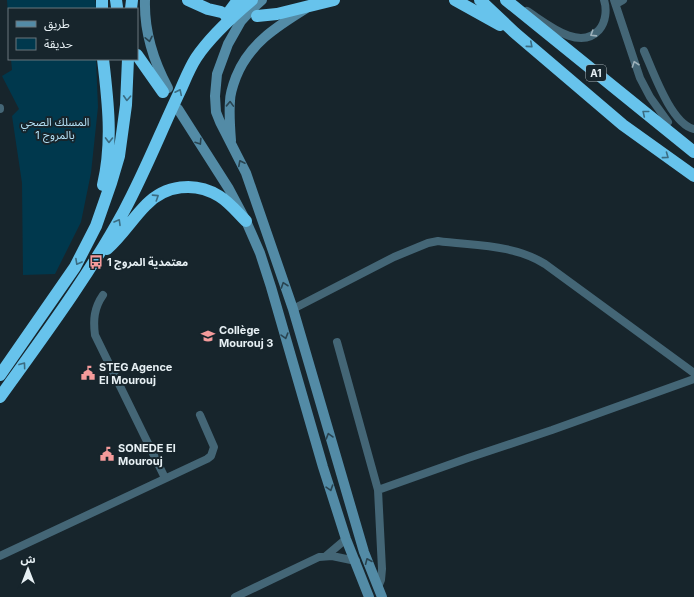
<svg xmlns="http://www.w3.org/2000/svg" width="694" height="597" font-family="Inter,'Noto Sans Arabic',sans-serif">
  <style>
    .park { fill: #00384d }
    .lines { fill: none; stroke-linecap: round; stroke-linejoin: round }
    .street { stroke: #446676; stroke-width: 8 }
    .secondary { stroke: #538ba6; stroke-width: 10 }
    .highway { stroke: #67c3ec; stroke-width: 12 }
    .oneway { stroke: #9eb2bb }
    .oneway2 { stroke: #294451 }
    .oneway3 { stroke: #3b6c82 }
    .labels { text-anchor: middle; stroke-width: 4; stroke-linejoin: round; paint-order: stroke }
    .shield { fill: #17252c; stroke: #a9b3b8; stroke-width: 1 }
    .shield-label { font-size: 10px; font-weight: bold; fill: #e7f0f4 }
    .park-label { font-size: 11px; fill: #b6e2f7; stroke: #17252c }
    .poi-label { font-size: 11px; font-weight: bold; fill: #e7f0f4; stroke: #17252c; text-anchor: start }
  </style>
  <rect width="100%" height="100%" fill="#17252c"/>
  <path class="park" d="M7,0H95L97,9H9V29Z
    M11,59H96L98,107L91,173L81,222L55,274L23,275L22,183L12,116L19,109L2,76L12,70Z"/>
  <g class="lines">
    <path class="street" d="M614,0L640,78L650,97L668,122
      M616,4L623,0
      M527,11C546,23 579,52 599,30C606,22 607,9 604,0
      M644,51C653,71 671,124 694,129
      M0,108V109
      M103,295C94,308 93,320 95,335L165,478
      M293,309L394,257L428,243L438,241C474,246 513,244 545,264L694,373
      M337,342L378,490L382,569L381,580L378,587
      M378,490L468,458L552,430L694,379
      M0,556L207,459L211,456L214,447L200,415
      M326,556L346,539
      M235,597L319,557L332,556L356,561"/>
    <path class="secondary" d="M145,0C144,32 153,60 168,88
      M262,0L253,8L241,21L228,44L217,74L215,96L216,112L220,122L246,173L293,309L364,552L382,597
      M178,109L229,189L246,221L260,253L271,287L323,467L346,539L369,597
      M231,141C230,128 229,114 230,101C230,93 233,85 236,77C249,44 276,27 305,9"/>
    <path class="highway" d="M116,0L117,7
      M188,0L208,9L221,12
      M455,0L500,25
      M480,0L515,33L623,125L694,176
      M506,0L694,152
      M102,9V0
      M131,9L132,0
      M226,16L238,0
      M257,16L277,14L334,0
      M137,55L163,92
      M103,59C108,101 113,143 103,185
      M107,249C122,236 132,219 146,205C165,185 195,181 219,196C229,202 237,212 246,221
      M0,375L75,267L96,226L111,183L119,156L126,105L128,59
      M0,397C43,337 88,277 124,211C145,172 161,131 180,91C185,80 189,69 196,58C210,37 233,16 252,0"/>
  </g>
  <defs><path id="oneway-chevron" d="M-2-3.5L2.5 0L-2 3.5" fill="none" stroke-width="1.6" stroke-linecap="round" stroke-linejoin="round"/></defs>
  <g class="oneway">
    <use href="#oneway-chevron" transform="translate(593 34) rotate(148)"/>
    <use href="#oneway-chevron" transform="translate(635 64) rotate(-109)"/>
  </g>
  <g class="oneway2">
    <use href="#oneway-chevron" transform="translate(149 39) rotate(78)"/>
    <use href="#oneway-chevron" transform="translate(230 104) rotate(-88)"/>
    <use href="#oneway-chevron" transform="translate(199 142) rotate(57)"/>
    <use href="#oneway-chevron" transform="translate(241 163) rotate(-117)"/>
    <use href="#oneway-chevron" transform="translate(284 285) rotate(-109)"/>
    <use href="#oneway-chevron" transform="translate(285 336) rotate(74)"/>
    <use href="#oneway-chevron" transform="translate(329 436) rotate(-106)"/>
    <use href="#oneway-chevron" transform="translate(330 488) rotate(72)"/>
    <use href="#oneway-chevron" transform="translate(368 561) rotate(-113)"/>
  </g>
  <g class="oneway3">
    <use href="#oneway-chevron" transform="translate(530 45) rotate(41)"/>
    <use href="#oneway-chevron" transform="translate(179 92) rotate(-64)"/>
    <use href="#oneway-chevron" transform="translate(127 98) rotate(93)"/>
    <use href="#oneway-chevron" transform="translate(645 113) rotate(-141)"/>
    <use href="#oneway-chevron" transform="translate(109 140) rotate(91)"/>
    <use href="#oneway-chevron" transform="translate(666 156) rotate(36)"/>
    <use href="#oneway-chevron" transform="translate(156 197) rotate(-33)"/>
    <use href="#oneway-chevron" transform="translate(118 222) rotate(-60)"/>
    <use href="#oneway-chevron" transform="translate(78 262) rotate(119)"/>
    <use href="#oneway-chevron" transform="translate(23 365) rotate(-54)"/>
  </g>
  <defs>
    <symbol id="bus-bare" viewBox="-9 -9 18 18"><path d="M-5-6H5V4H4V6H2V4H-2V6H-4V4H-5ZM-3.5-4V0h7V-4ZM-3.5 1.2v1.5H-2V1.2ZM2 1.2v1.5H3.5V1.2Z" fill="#f59b9b" stroke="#17252c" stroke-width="2.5" paint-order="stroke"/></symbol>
    <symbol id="school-bare" viewBox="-9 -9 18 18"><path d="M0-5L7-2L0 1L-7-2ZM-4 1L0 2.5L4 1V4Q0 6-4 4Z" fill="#f59b9b" stroke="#17252c" stroke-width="2.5" paint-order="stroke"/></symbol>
    <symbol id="civic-bare" viewBox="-9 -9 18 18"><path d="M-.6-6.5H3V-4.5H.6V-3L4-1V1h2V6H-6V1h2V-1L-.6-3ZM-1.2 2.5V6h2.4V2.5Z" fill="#f59b9b" stroke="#17252c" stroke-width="2.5" paint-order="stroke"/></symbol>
  </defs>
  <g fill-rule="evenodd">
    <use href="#bus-bare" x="86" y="252" width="20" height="20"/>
    <use href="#school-bare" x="198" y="326" width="20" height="20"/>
    <use href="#civic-bare" x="78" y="363" width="20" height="20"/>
    <use href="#civic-bare" x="97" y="444" width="20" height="20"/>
  </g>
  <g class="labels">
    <rect class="shield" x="586" y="65" width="20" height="16" rx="3"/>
    <g class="shield-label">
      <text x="596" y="77">A1</text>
    </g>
    <g class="park-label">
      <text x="55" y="126">المسلك الصحي<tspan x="55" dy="13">بالمروج 1</tspan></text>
    </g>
    <g class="poi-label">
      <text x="107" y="266">معتمدية المروج 1</text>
      <text x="219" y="334">Collège<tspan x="219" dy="13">Mourouj 3</tspan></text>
      <text x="99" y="371">STEG Agence<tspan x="99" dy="13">El Mourouj</tspan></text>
      <text x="118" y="452">SONEDE El<tspan x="118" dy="13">Mourouj</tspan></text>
    </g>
  </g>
  <rect x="8" y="8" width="130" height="52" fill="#17252c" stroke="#6a767c"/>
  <rect x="16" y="21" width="20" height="6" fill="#538ba6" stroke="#6a767c"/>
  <text x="44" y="28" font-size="12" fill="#e7f0f4">طريق</text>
  <rect x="16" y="38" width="20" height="12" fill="#00384d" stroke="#6a767c"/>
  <text x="44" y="48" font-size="12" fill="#e7f0f4">حديقة</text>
  <g transform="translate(28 569)" stroke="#17252c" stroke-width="3" paint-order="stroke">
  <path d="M0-3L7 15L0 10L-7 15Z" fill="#e7f0f4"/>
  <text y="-6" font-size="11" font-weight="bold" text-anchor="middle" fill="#e7f0f4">ش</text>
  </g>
</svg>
